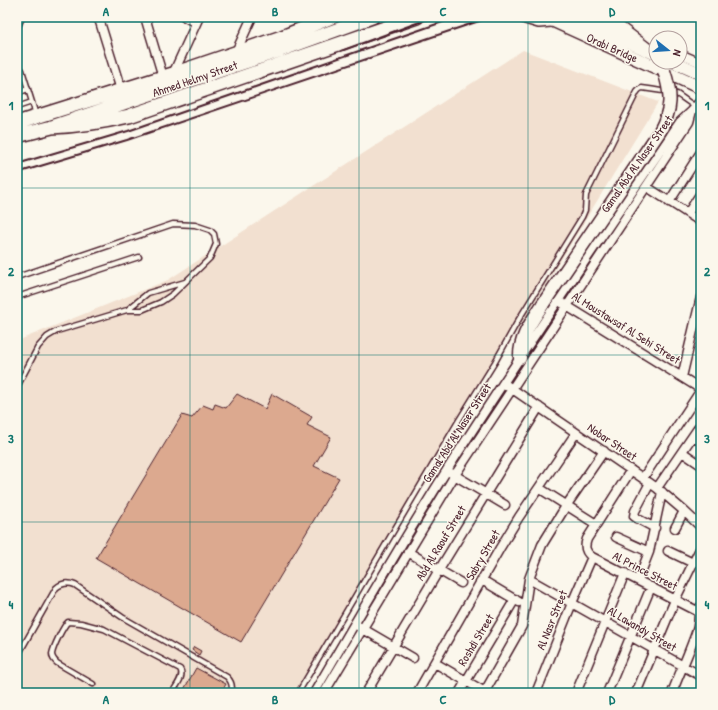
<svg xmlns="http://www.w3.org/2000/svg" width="718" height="710" font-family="'Patrick Hand',sans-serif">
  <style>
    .built { fill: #f2e0d0 }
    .building { fill: #dca98f; stroke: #4a1f2b }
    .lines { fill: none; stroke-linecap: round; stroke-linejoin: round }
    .service-casing { stroke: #4a1f2b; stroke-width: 7 }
    .minor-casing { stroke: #4a1f2b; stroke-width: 11 }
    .secondary-casing { stroke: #4a1f2b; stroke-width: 15 }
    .primary-casing { stroke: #4a1f2b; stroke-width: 16 }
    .service { stroke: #fbf7ec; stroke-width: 4 }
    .minor { stroke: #fbf7ec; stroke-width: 8 }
    .secondary { stroke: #fbf7ec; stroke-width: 12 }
    .primary { stroke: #fbf7ec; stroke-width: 13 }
    .rail { stroke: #4a1f2b; stroke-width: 2 }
    .secondary-bridge-casing { stroke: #4a1f2b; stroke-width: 15; stroke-linecap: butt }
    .secondary-bridge { stroke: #fbf7ec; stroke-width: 12 }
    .grid { fill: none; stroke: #0f766e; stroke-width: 1; stroke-opacity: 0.55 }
    .labels { text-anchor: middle; stroke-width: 3; stroke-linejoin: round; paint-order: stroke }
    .street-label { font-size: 12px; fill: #4a1f2b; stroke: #fbf7ec }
    .neatline { fill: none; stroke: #0f766e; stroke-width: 1.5 }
    .grid-label { font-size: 13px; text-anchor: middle; font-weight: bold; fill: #0f766e }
  </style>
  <rect width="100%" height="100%" fill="#fbf7ec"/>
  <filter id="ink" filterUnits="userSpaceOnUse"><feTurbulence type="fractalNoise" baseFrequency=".025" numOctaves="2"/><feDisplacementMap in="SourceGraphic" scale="8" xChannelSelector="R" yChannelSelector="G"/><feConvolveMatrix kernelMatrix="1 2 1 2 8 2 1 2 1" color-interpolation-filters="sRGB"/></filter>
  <g filter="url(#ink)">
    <path class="built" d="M523,50L658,102L294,693H17V341L168,280Z"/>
    <path class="building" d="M237,394L265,409L272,394L312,417L307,425L331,437L314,466L339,478L241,642L96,558L182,415L192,418L203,405L213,409L215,404L226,408Z
      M194,647L201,651L199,655L192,650Z
      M196,668L226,684L221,693H182Z"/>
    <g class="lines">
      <defs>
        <path id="service" d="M17,66L22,70L36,115
          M17,93L28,89
          M17,107L32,102
          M17,277L173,224L195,225L210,230L214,234L216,244L210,258L173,294L161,302L142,310H127L57,331L47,337L38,347L17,387
          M17,297L139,257
          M127,310L148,293L185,282
          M17,657L56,588C62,583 68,582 75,585L122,617L227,677C232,682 233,687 231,693
          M93,684L57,663C54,660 52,658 52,654C53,648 63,626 68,622L81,623L104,629L180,669C185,676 176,686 172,693
          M298,693L459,420L495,362L519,319L582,217L585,210L586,195L637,92C639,90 639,89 642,88C644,88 675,93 677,94C683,98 689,103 696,107"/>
        <path id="minor" d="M97,17L100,22L121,90
          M145,17L163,77
          M185,17L196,23
          M17,24L20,17
          M236,52L252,17
          M680,54L701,63
          M173,74L199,17
          M647,187L701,222
          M669,202L701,152
          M688,213L701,193
          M562,303L701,389
          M682,377L701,297
          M508,386L657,488L684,511L701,527
          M693,436L701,441
          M682,452L701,465
          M631,470L587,539C584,547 585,552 592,557L701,613
          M451,473L505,505
          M643,478L701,390
          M650,483L635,511L634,516L638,519L655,528
          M539,488L596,524
          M657,488L701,424
          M675,528L684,511
          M616,537L649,552
          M668,551L693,563
          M408,552L461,583
          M529,579L701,676
          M482,580L519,602
          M638,580L649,552L662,492
          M358,626L413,658
          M435,663L485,692
          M314,693C358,618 401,543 447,470C522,352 601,237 680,122L692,111L701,100
          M324,693L455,475L689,122L692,111
          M366,693L439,570L539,407
          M417,693L500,548L519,517L576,433
          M459,693L515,599
          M484,693L522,626L529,579L542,545L566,506L604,451
          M536,693L572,603L592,557
          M576,693L625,573
          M607,693L651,587
          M636,693L675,600L701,547
          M672,693C680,672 690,651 697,630C700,621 697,613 701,606"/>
        <path id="secondary" d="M545,17L701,88
          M573,17L656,54
          M674,62L701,74
          M520,358C519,337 533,320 543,304"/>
        <path id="primary" d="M526,17L539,21L551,20
          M604,17L646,49
          M17,123L173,74L282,37L332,17
          M52,127C78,126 103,122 129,116L417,17
          M17,136L52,127L281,50L372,17"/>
      </defs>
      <use href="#service" class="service-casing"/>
      <use href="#minor" class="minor-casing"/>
      <use href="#secondary" class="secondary-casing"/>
      <use href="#primary" class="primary-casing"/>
      <use href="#service" class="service"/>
      <use href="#minor" class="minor"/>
      <use href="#secondary" class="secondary"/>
      <use href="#primary" class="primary"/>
      <path class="rail" d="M341,51L433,17
        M17,164L128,131L457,17
        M17,173L127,140L491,17"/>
      <defs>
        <path id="secondary-bridge" d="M543,304L660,131C672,109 672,95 664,71"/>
      </defs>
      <use href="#secondary-bridge" class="secondary-bridge-casing"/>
      <use href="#secondary-bridge" class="secondary-bridge"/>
    </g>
  </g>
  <path class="grid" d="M190,17V693M359,17V693M528,17V693M17,188H701M17,355H701M17,522H701"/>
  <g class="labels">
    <g class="street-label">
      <text transform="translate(612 48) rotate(24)" y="4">Orabi Bridge</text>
      <text transform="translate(195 79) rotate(-19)" y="4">Ahmed Helmy Street</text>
      <text transform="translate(637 164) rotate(-55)" y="4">Gamal Abd Al Naser Street</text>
      <text transform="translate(626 328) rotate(32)" y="4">Al Moustawsaf Al Sehi Street</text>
      <text transform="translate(457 433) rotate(-57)" y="4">Gamal Abd Al Naser Street</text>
      <text transform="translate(612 442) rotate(34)" y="4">Nobar Street</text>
      <text transform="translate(441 543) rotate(-59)" y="4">Abd Al Raouf Street</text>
      <text transform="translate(483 555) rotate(-60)" y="4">Sabry Street</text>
      <text transform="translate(645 571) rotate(27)" y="4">Al Prince Street</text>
      <text transform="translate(552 620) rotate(-68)" y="4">Al Nasr Street</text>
      <text transform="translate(642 629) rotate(30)" y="4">Al Lawandy Street</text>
      <text transform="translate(476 640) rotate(-59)" y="4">Roshdi Street</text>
    </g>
  </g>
  <rect width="718" height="710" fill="none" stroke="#fbf7ec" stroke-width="44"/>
  <g transform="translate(668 50) rotate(107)"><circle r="19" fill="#fbf7ec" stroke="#b4a19f"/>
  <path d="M0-3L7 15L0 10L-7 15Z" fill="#1f6fb2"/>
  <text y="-6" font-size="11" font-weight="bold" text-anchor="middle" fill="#4a1f2b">N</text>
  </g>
  <rect x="22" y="22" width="674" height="666" class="neatline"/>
  <g class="grid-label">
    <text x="106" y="16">A</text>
    <text x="275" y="16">B</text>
    <text x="443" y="16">C</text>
    <text x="612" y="16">D</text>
    <text x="11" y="110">1</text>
    <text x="707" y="110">1</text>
    <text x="11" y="276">2</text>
    <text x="707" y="276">2</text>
    <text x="11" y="443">3</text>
    <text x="707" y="443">3</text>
    <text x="11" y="609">4</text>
    <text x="707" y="609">4</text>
    <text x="106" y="704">A</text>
    <text x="275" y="704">B</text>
    <text x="443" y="704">C</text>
    <text x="612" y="704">D</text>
  </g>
</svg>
